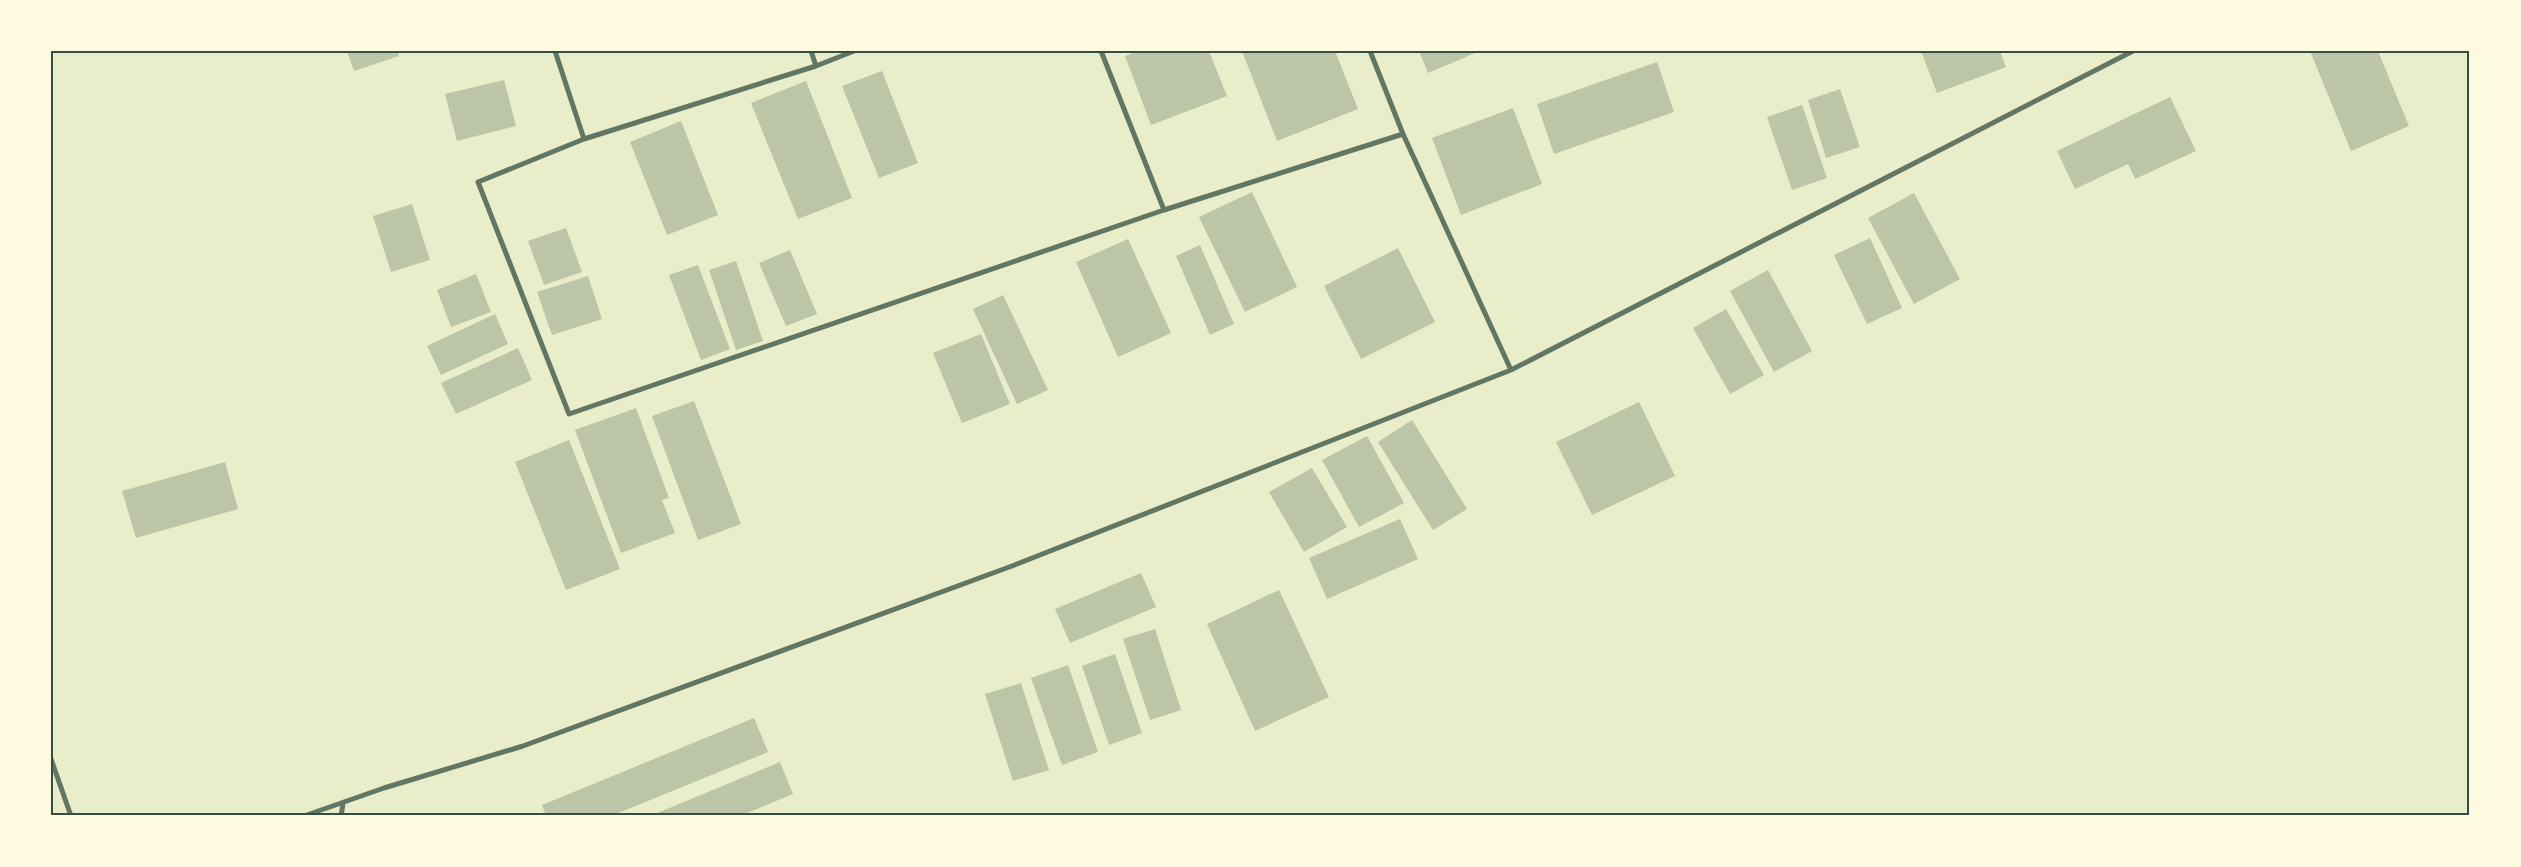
<svg xmlns="http://www.w3.org/2000/svg" width="2521" height="867" font-family="'IBM Plex Sans',sans-serif">
  <style>
    .building { fill: #bcc5a7 }
    .lines { fill: none; stroke-linecap: round; stroke-linejoin: round }
    .minor { stroke: #617663; stroke-width: 5 }
    .neatline { fill: none; stroke: #344e41; stroke-width: 2 }
  </style>
  <rect width="100%" height="100%" fill="#e9edc9"/>
  <path class="building" d="M347,51H398L399,56L354,71Z
    M1137,51H1209L1227,96L1151,125L1125,56Z
    M1242,51H1335L1358,109L1277,141Z
    M1419,51H1480L1428,73Z
    M1921,51H2000L2006,67L1937,93Z
    M2310,51H2378L2409,126L2351,151Z
    M1657,62L1674,112L1554,154L1537,104Z
    M882,71L918,163L879,178L842,86Z
    M504,80L516,126L457,141L445,94Z
    M806,81L852,198L798,219L751,103Z
    M1840,89L1860,147L1826,158L1808,100Z
    M2170,97L2196,151L2135,179L2128,164L2075,189L2057,151Z
    M1802,105L1827,178L1792,190L1767,117Z
    M1513,108L1542,184L1461,215L1432,138Z
    M681,121L718,215L667,235L630,142Z
    M1252,192L1297,287L1245,312L1199,217Z
    M1914,193L1960,279L1914,304L1868,218Z
    M412,204L430,260L391,272L373,216Z
    M566,228L582,272L544,285L528,241Z
    M1870,238L1902,308L1867,324L1834,255Z
    M1128,239L1171,333L1118,357L1076,262Z
    M1200,245L1234,324L1210,335L1176,256Z
    M1398,248L1435,322L1361,359L1324,286Z
    M790,250L817,314L786,326L759,263Z
    M736,261L763,341L736,350L709,270Z
    M698,265L730,349L701,360L669,275Z
    M1768,270L1812,351L1774,372L1730,291Z
    M476,274L491,312L451,327L437,290Z
    M588,276L602,319L552,335L537,292Z
    M1003,295L1048,390L1017,404L973,309Z
    M1726,309L1764,375L1730,394L1693,328Z
    M495,314L508,344L441,375L427,346Z
    M981,334L1010,404L962,423L933,353Z
    M518,348L532,380L456,414L441,383Z
    M694,401L741,524L698,540L652,416Z
    M1639,402L1675,476L1592,515L1556,442Z
    M636,408L669,498L662,500L675,533L621,553L575,430Z
    M1412,420L1467,509L1433,530L1378,442Z
    M1367,436L1404,503L1359,527L1322,460Z
    M569,440L620,569L566,590L515,462Z
    M225,462L238,509L136,538L122,491Z
    M1312,468L1347,527L1304,552L1269,492Z
    M1400,519L1418,559L1327,599L1309,558Z
    M1141,573L1156,607L1070,643L1055,609Z
    M1279,590L1329,697L1255,731L1207,624Z
    M1155,629L1181,710L1150,720L1123,639Z
    M1115,654L1142,733L1109,745L1082,666Z
    M1068,665L1098,752L1062,765L1031,678Z
    M1021,683L1049,770L1013,781L985,694Z
    M754,718L768,752L611,816H546L542,805Z
    M780,762L793,794L740,816H650Z"/>
  <g class="lines">
    <path class="minor" d="M555,51L584,139
      M811,51L816,66
      M854,51L816,66L584,139L478,182L569,414L1164,210L1403,134
      M1101,51L1164,210
      M1370,51L1403,134L1511,370
      M51,759L71,816
      M304,816L384,788L523,746L1012,566L1511,370L2133,51
      M341,816L343,804"/>
  </g>
  <rect width="2521" height="867" fill="none" stroke="#fefae0" stroke-width="105"/>
  <rect x="52" y="52" width="2416" height="762" class="neatline"/>
</svg>
